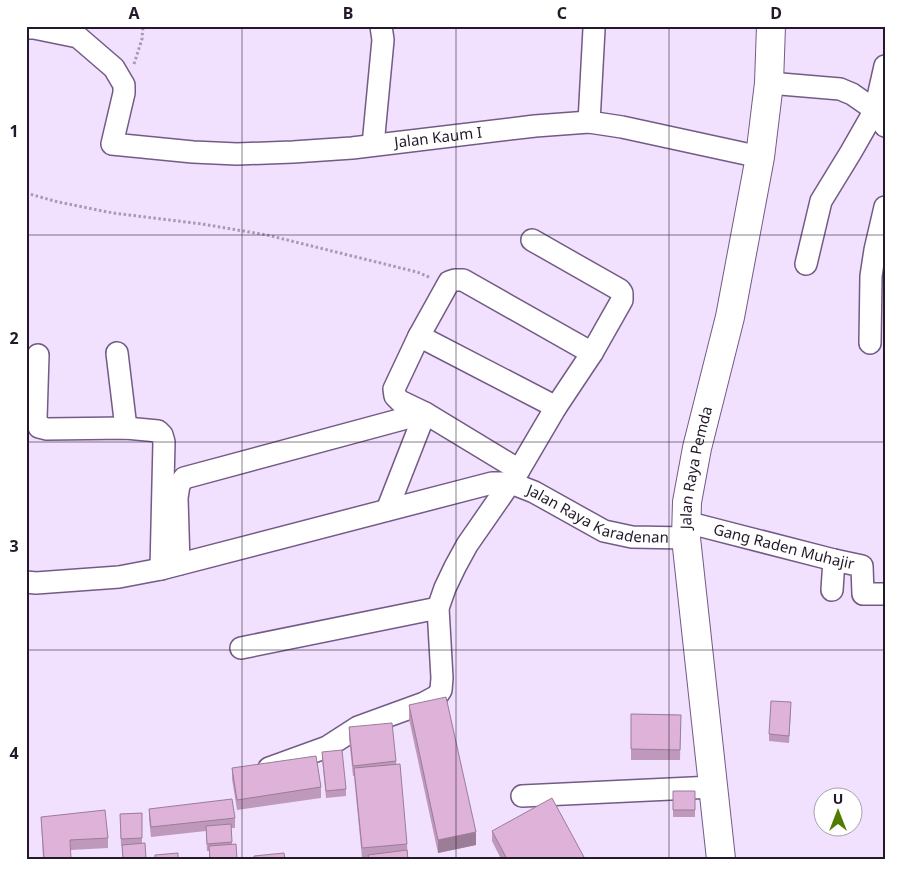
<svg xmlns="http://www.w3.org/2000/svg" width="911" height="885" font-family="'Noto Sans',sans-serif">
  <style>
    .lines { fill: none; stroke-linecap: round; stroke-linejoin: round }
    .minor-casing { stroke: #735b86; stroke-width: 24 }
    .major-casing { stroke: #735b86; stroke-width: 30 }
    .path { stroke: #a89ab3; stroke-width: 3; stroke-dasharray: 2.5 2.5; stroke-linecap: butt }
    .minor { stroke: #fff; stroke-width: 21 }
    .major { stroke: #fff; stroke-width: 28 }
    .wall { fill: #bf99bb }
    .shaded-wall { fill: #9b7d98 }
    .building { fill: #deb2d9; stroke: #9b7d98 }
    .grid { fill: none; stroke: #23192a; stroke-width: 1; stroke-opacity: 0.55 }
    .labels { text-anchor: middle; stroke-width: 4; stroke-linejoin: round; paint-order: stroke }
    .street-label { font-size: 15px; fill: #23192a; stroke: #fff }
    .neatline { fill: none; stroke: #23192a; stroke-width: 2 }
    .grid-label { font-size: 16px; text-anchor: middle; font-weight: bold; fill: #23192a }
  </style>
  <rect width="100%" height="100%" fill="#f1e0fe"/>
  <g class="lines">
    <defs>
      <g id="minor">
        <path id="s1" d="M26,28H34L78,37L114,68L124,85V93L112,144L193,152L237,154L293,152L352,148L535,126L589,122L622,127L760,157"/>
        <path d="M769,83L840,89L852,94L875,110L885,126"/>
        <path d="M589,122L594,29"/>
        <path d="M373,145L383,40L381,26"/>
        <path d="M806,264L821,201L851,152L875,110L885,66"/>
        <path d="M419,336L556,407"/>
        <path d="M870,343L871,276L875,250L885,207"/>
        <path d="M117,353L126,428"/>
        <path d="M38,355L36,419L39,427L47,429L126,428L158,431L162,435L164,442L161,569"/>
        <path d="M387,510L425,413L400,401L395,396L394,389L419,336L449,282L455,280H463L592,353"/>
        <path id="s2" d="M686,522L834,560L862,566L863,594H885"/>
        <path d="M179,564L177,498L179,485L184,478L425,413L519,470"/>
        <path id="s3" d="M26,582L36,583L119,577L161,569L492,483H511L534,492L604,531L632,537L686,538"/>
        <path d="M832,590L834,560"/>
        <path d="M241,648L438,608"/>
        <path d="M269,768L327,747L358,727L424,703L437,696L441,690L442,678L438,608L445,588L455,567L467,545L519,470L556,407L592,353L622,300V293L620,290L532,240"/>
        <path d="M522,796L713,787"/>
      </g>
      <g id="major">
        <path id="s4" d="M721,859L686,538L687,502L697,448L730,317L760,157L769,83L771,26"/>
      </g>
    </defs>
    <use href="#minor" class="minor-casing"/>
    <use href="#major" class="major-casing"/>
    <path class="path" d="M134,64L142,39L143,26
      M26,193L58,202L113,213L202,224L267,235L417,272L431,278"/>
    <use href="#minor" class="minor"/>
    <use href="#major" class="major"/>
  </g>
  <path class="wall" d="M409,705L476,845L438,853L409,719Z
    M791,709L789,743L769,741V734Z
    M631,714L681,715L680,760H631Z
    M349,727L396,761L407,844L408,859H368V857L362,858L354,776H353L349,738Z
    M322,752L346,789V796L326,798L322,759Z
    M232,768L321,787V798L237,810L232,779Z
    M673,791H695V817H673Z
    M149,809L235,818V828H231L232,844L237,859H209V851H207L206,831L151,837L149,819Z
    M142,813V844L146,859H123L122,846H121L120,814Z
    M41,817L108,838V848L71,850L43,859Z
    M492,831L585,859H501L492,841Z"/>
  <path class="shaded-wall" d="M476,832V845L438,853V840Z"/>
  <path class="building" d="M446,697L476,832L438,840L409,705Z
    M771,701L791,702L789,736L769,734Z
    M631,714L681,715L680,750L631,749Z
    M392,723L396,761L353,766L349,727Z
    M342,750L346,789L326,791L322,752Z
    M316,756L321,787L237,800L232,768Z
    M400,764L407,844L362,848L354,768Z
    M673,791H695V810H673Z
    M552,798L585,859H507L492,831Z
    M232,799L235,818L151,827L149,809Z
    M105,810L108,838L70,840L71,859H44L41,817Z
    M142,813V838L121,839L120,814Z
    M231,824L232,842L207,844L206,826Z
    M145,843L146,859H123L122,845Z
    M236,844L237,859H210L209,846Z
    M407,850L408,859H369L368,855Z
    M178,853V859H155V855Z
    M284,853L285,859H254V856Z"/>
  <path class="grid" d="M242,26V859M456,26V859M669,26V859M26,235H885M26,442H885M26,650H885"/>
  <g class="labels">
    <g class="street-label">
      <text dy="5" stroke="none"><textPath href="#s1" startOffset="508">Jalan Kaum I</textPath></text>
      <text dy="5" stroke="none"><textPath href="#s4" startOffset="394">Jalan Raya Pemda</textPath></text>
      <text dy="5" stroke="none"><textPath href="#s3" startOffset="591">Jalan Raya Karadenan</textPath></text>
      <text dy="5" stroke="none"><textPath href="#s2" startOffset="101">Gang Raden Muhajir</textPath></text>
    </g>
  </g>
  <rect width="911" height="885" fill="none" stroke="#ffffff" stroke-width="55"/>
  <g transform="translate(838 812)"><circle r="24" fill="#ffffff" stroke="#a7a3aa"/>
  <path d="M0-4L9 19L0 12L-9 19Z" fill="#507d01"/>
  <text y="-8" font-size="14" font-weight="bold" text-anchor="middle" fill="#23192a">U</text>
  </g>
  <rect x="28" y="28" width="856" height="830" class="neatline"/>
  <g class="grid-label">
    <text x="134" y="19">A</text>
    <text x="348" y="19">B</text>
    <text x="562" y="19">C</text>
    <text x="776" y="19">D</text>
    <text x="14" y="137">1</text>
    <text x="14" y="344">2</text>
    <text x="14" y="552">3</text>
    <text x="14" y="759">4</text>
  </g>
</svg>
